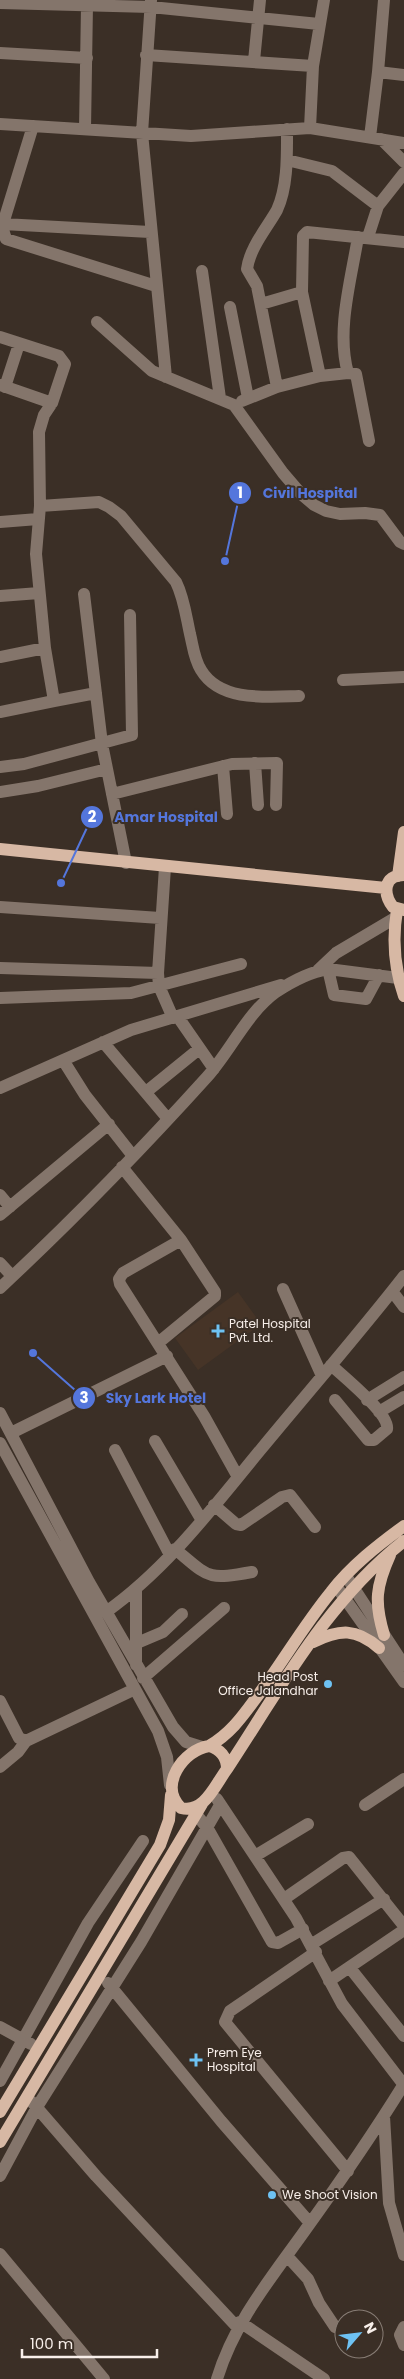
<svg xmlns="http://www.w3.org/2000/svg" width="404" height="2379" font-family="Poppins,sans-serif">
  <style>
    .built { fill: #463427 }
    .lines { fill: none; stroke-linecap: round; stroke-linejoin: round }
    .minor { stroke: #84756b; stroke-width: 12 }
    .major { stroke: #d7b8a4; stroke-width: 12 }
    .poi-dot { fill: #6ec2f3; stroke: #3b2f26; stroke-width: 2 }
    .labels { text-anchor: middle; stroke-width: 4; stroke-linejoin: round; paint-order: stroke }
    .poi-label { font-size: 12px; fill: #f8efea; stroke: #3b2f26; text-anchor: start }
    .leader { fill: none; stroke: #5476dc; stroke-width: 2 }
    .callout-dot { fill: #5476dc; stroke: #3b2f26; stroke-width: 2 }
    .mark-label { font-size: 15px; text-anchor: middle; font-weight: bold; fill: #fff }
    .callout-label { font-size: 14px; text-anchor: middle; font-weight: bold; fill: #5476dc; stroke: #3b2f26; stroke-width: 4; stroke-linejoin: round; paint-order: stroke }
  </style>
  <rect width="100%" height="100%" fill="#3b2f26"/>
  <path class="built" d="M238,1292L261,1324L198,1370L175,1338Z"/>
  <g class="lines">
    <path class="minor" d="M151,0L142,133L166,377
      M0,3L151,7L319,24
      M0,53L87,58
      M146,55L313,66
      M254,61L260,0
      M378,72L404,75
      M0,124L191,136L310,128L404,143
      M33,126L2,227L6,239L156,286
      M310,128L313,66L324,0
      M85,129L87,5
      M370,137L378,72L384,0
      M381,139L404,162
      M287,160L332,171L378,206
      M3,224L150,232
      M368,237L378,206L404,173
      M202,271L220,398
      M302,292L303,236L307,232L404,242
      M261,304L302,292L320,376L348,373L356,374L369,441
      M230,307L248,398
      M97,322L152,371L234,405L283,473L301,494L314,505L326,511L340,514L365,513L380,515L400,542L404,544
      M0,337L59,356L65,364L52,403L44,415L39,432L40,506L36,554L45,648L54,701L0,712
      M348,373C336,331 351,280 358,237
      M0,385L52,403
      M5,387L19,344
      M277,387L257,286L247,269C250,247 267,228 277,210C288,186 287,154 287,129
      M242,401L277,387L320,376
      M40,506L99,502L109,507L121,516L176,582C184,598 186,616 190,634C193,646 194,659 201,670C220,702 267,697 299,696
      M0,522L38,519
      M84,594L102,744L126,863
      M0,596L39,593
      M0,657L45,648
      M343,680L404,677
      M54,701L96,693
      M255,763L258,805
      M223,766L227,814
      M0,767L24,764L132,735L130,615
      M0,792L38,786L107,769
      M112,794L232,764L277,763L276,805
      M165,867L158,973L159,986L173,1018
      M0,907L160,918
      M0,968L158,973
      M328,969L334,995L366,999L379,975
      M318,970L336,953L395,918
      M0,998L131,993L241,964
      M178,1017L214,1069
      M103,1042L168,1119
      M63,1060L85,1095L133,1156
      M0,1088L131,1030L281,985
      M146,1092L199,1049
      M122,1167L181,1240L215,1292V1296L158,1343
      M0,1195L10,1207
      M0,1215L109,1124
      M181,1240L123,1273L119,1279L120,1284L204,1416L238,1477
      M0,1263L12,1276
      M0,1288C72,1221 141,1150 207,1077C231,1050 247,1013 276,992C291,982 310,972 328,969L398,978
      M283,1289L322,1376
      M392,1291L404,1307
      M331,1365C343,1376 390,1414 387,1429L374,1440H368L335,1400
      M367,1400L404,1377
      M379,1412L404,1397
      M0,1413L89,1582L173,1727L186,1742L202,1747
      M11,1433L167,1356
      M155,1441L201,1519
      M0,1443L158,1731L167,1757L170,1785
      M115,1450L170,1555
      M214,1505L236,1524L241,1525L282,1497L290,1495L315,1527
      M175,1549C210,1578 206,1580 252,1572
      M346,1576L404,1665
      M336,1586L404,1682
      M106,1612C167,1569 214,1506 262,1448C309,1391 358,1335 404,1276
      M137,1643L163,1632L182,1614
      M136,1665V1591
      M143,1678L224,1608
      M0,1701L19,1738L26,1741L135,1689
      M0,1767L18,1752L26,1741
      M217,1799L296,1918L342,2004L404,2085
      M365,1805L404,1779
      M196,1814L208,1829L272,1942L278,1943L303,1929
      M255,1856L308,1824
      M284,1899L343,1858L349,1857L404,1926
      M312,1944L384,1899
      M316,1952L230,2011L225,2022L348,2171
      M350,1968L404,2036
      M329,1981L404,1930
      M108,1983L221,2121L310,2223
      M0,2027L31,2044
      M0,2081L88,1923L143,1841
      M32,2102L96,2176L237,2327
      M384,2116L389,2203L404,2255
      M0,2176L37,2107L141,1942L220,1805
      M0,2254L104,2379
      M287,2256L308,2279L319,2303L335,2327
      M240,2322L324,2379
      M404,2327L400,2335L404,2345
      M217,2379C234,2322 272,2277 306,2229C340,2182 373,2134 404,2084"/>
    <path class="major" d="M0,849L386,888
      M404,875C383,875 383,894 393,907L404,910
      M398,876L404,832
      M397,910C392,940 394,967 404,996
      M384,1635C374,1602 376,1586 390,1555
      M313,1642C340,1629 356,1628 379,1648
      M209,1746C230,1734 242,1717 256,1698C282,1663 304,1625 331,1592C351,1566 378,1545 404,1526
      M209,1746C220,1749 227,1757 227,1769C215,1785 204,1814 181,1808C158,1786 183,1750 209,1746Z
      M227,1769C279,1690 328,1600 404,1541
      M0,2112L160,1845L169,1820L171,1795
      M0,2142L202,1804"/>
  </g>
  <g class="poi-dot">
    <path d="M215.5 1323.5h5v5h5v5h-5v5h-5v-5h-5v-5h5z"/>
    <circle cx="328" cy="1684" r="5"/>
    <path d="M193.5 2052.5h5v5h5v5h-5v5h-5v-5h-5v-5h5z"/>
    <circle cx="272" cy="2195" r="5"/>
  </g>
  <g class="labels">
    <g class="poi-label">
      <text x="229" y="1328">Patel Hospital<tspan x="229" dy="14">Pvt. Ltd.</tspan></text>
      <text x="318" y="1681" text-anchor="end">Head Post<tspan x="318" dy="14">Office Jalandhar</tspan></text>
      <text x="207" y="2057">Prem Eye<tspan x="207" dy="14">Hospital</tspan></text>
      <text x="282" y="2199">We Shoot Vision</text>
    </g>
  </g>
  <path class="leader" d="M225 561L240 493M61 883L92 817M33 1353L84 1398"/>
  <g class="callout-dot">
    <circle cx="225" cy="561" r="5"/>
    <circle cx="61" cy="883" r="5"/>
    <circle cx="33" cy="1353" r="5"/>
    <circle cx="240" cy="493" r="12"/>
    <circle cx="92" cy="817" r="12"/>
    <circle cx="84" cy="1398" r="12"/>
  </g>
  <g class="mark-label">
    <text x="240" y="498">1</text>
    <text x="92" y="822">2</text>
    <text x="84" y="1403">3</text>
  </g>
  <g class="callout-label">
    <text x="310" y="498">Civil Hospital</text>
    <text x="166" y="822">Amar Hospital</text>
    <text x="156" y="1403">Sky Lark Hotel</text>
  </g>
  <g transform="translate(359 2334) rotate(62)"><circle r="24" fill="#3b2f26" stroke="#877c74"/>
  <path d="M0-4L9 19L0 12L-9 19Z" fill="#6ec2f3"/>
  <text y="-8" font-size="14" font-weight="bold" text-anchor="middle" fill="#f8efea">N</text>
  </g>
  <path d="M22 2349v8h135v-8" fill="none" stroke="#f8efea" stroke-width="2.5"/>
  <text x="30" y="2349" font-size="15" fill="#f8efea" stroke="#3b2f26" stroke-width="4" paint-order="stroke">100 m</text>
</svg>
